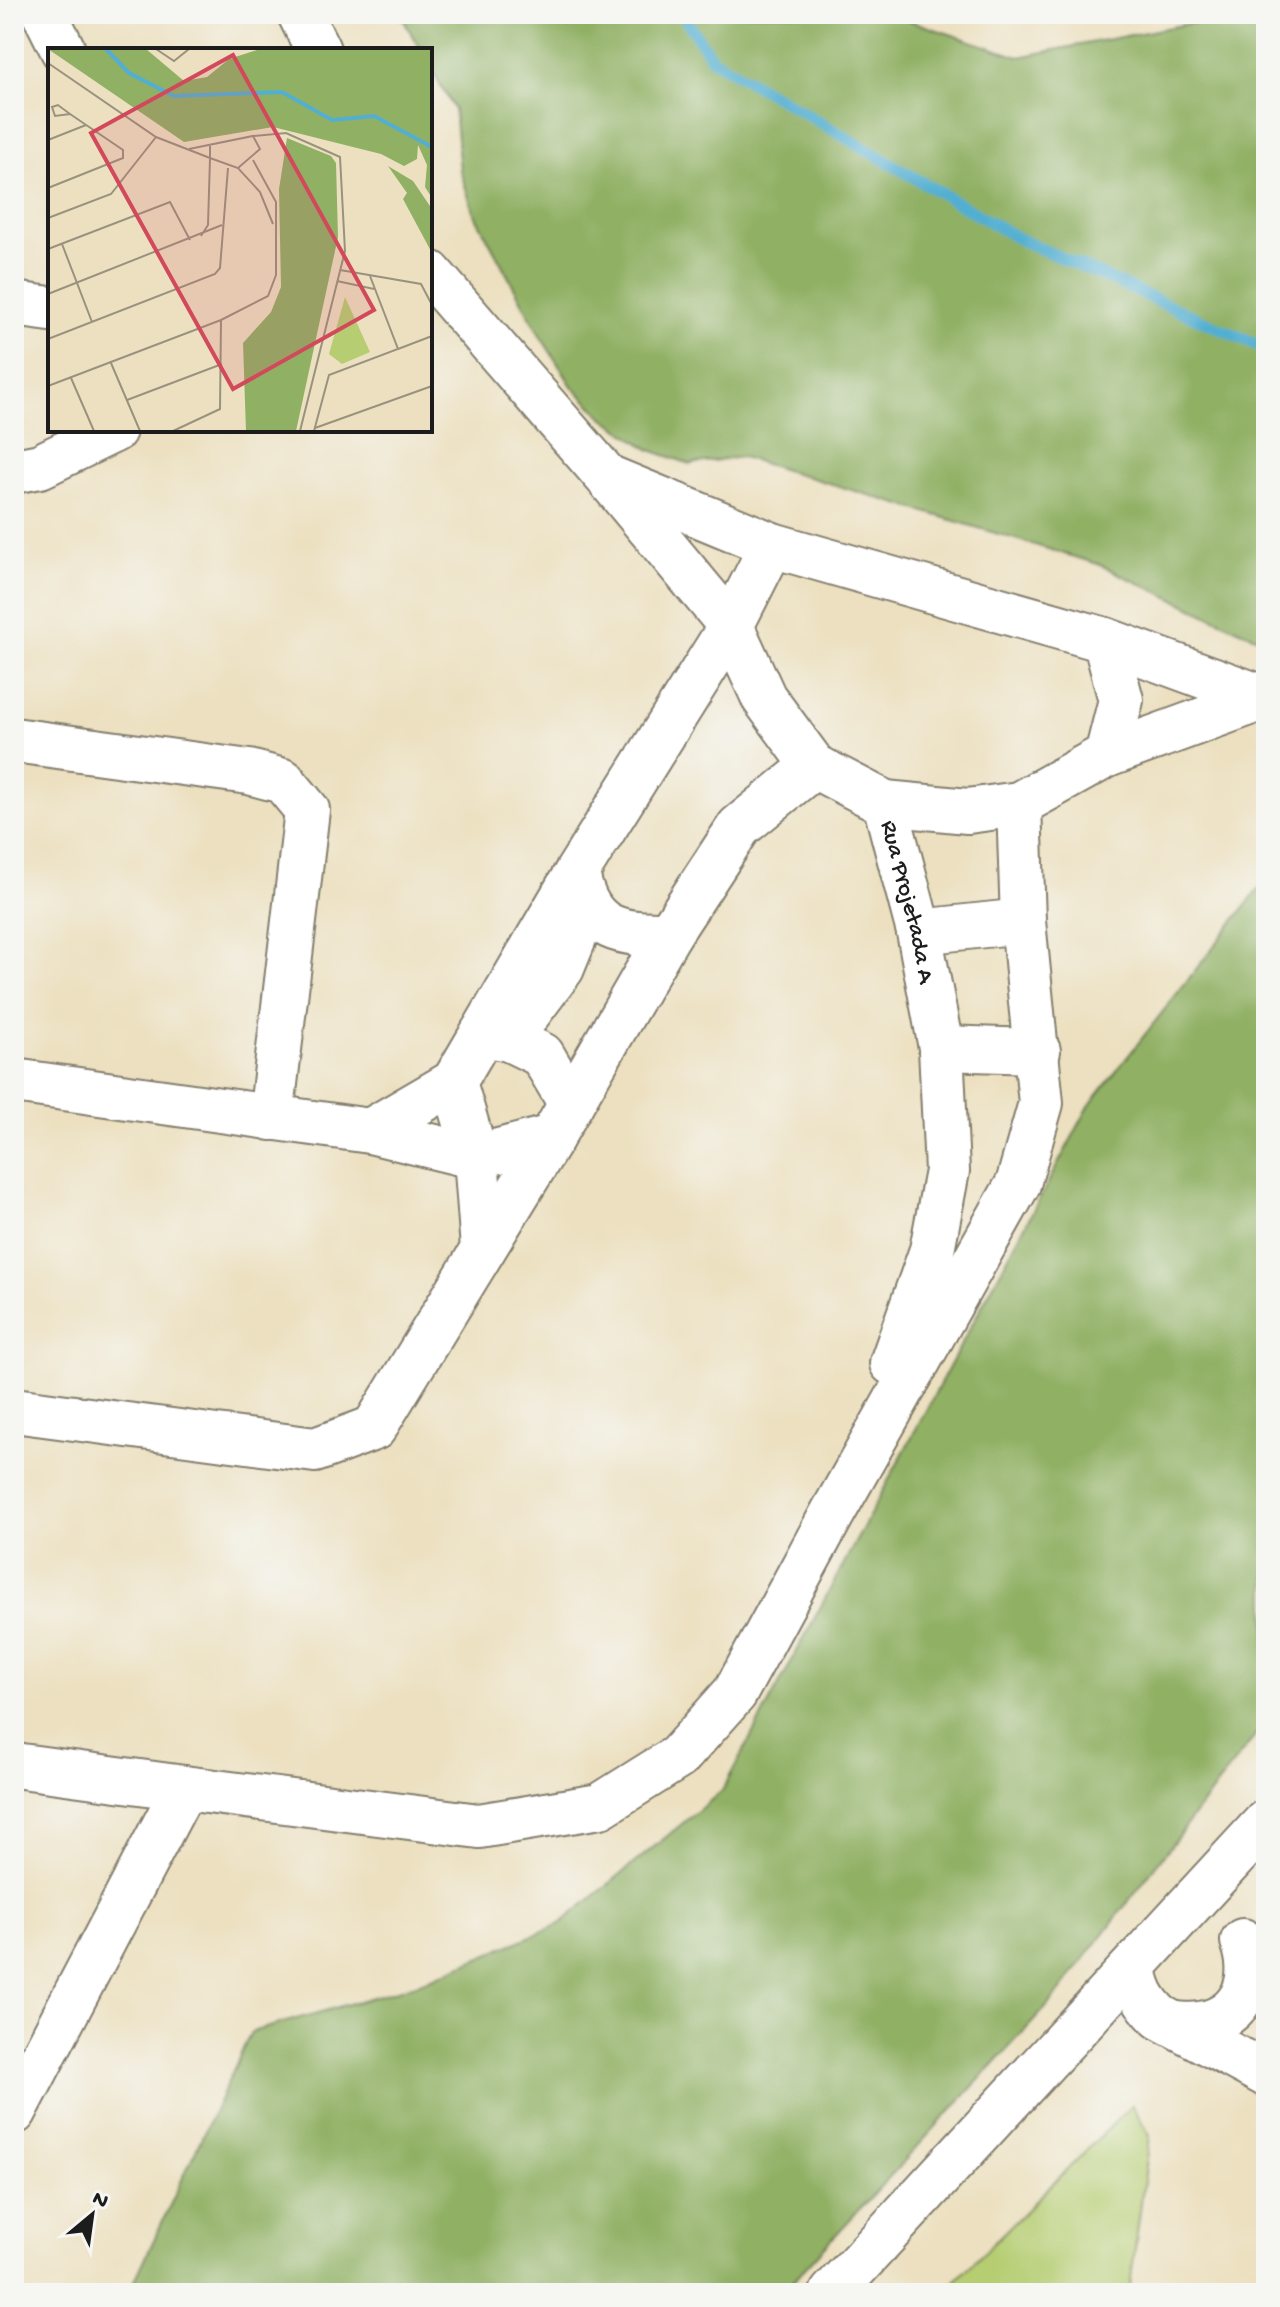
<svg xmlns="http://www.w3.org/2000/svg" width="1280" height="2307" font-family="'Gochi Hand',sans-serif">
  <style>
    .green { fill: #b6cd72; stroke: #697447; stroke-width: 2 }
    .forest { fill: #90b064; stroke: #566640; stroke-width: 2 }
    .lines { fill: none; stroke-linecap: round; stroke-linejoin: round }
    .stream { stroke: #53afd1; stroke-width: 12 }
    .minor-casing { stroke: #847e6e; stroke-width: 48 }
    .minor { stroke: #fff; stroke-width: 44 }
    .labels { text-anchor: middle; stroke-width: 7; stroke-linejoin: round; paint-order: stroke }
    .street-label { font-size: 24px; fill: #1c1c1c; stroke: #f6f6f2 }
    .inset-river { fill: none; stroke: #53afd1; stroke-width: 4 }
    .inset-road { fill: none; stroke: #99927e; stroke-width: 2 }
    .view { fill: #d1495b; fill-opacity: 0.15; stroke: #d1495b; stroke-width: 4 }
    .inset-edge { fill: none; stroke: #1c1c1c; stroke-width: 4 }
  </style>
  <rect width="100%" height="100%" fill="#f6f6f2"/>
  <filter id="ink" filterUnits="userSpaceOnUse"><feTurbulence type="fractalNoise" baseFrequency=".0125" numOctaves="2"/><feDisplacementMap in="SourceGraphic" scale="16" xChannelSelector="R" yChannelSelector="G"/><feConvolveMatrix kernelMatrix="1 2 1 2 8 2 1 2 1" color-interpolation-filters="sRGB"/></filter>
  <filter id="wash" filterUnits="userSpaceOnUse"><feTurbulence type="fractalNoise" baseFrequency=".006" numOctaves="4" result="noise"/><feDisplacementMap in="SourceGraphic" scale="32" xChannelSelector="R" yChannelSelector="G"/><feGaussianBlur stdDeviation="1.8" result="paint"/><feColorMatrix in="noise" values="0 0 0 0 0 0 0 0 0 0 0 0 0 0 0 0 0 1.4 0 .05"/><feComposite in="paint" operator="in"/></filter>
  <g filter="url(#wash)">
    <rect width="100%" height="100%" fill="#ece0c0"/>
    <path class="green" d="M1132,2105L1150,2136L1129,2293H943Z"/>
    <path class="forest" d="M400,14H890L1019,57L1237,14L1266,20V642L1098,564L742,457L690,464L650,450L604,418L572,386L541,337L474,213L460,170L454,109L430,66V50H421Z
      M1266,880V1721L1053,2000L782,2293H129L251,2032L415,1985L560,1924L722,1791L1089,1106Z"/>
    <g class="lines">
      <path class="stream" d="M682,14L712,59L1019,239L1266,349"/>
    </g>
  </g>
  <g filter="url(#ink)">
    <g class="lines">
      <defs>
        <g id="minor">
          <path d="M45,14L63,50"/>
          <path d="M300,14L318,50"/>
          <path d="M14,304L50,309"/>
          <path d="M14,471L40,466L114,430"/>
          <path d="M612,479L772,545L1105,640L1121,700L1107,755L1019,804L968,811L885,803"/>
          <path id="s1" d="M772,545L731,626L764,698L814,766L885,803L919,932L941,1048L947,1171L932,1250L892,1363"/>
          <path d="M1105,640L1266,699"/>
          <path d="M14,740L249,772L283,781L307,810L271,1118"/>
          <path d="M1107,755L1263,698"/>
          <path d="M578,878C590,932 621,934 669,934"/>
          <path d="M919,932L1023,921"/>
          <path d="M482,1034L509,1039L542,1055L571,1104"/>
          <path d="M509,1039L562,968L573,941L583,899"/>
          <path d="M941,1048L1038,1051"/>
          <path d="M14,1081L370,1131L476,1157L552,1137"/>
          <path d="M454,1082L476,1157L483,1249"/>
          <path d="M370,1131L454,1082L577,872L731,626L607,477L430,273"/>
          <path d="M14,1410L315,1450L374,1428L552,1137L669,934L739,827L814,766"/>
          <path d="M14,1765L184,1788L14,2112"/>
          <path d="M184,1788L479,1826L600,1806L678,1757L735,1693L831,1516L1018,1184L1041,1103L1023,921L1019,804"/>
          <path d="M1134,1967C1137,1989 1144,2002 1160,2017L1266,2074"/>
          <path d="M1178,2024C1231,2030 1261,1992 1243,1941"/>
          <path d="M832,2293L1266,1822"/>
        </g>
      </defs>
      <use href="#minor" class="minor-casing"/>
      <use href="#minor" class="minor"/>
    </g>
  </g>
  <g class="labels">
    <g class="street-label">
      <text dy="8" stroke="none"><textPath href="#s1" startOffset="436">Rua Projetada A</textPath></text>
    </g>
  </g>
  <g transform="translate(48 48)">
    <rect width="384" height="384" fill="#ece0c0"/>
    <path d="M297,249L322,304L294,316L281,306Z" fill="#b6cd72"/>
    <path d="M0,1H98L136,33L159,29L181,11L212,1H384V150L377,139L379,117L370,97L369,111L356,118L333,106L225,79L136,94ZM239,90L283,108L288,115L290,189L248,383H198L195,295L223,264L233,239L231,141ZM340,118L365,133L384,161V205L355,151L359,145Z" fill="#90b064"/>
    <path class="inset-river" d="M58,1L81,25L126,48L234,44L284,72L326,68L384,99"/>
    <path class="inset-road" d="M108,1L126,13L141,1M0,15L108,89L162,110L160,177L153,188M4,59L10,57L22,66L7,68ZM205,88L238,85L292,109L297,203L252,383M0,92L38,77M162,98V110L190,120L212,144L225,176M141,101L205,88L212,101L190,120M0,140L75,110V102L22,66M0,170L63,146L108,89M14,196L44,274M0,201L122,154L142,192M292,222L373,236L384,257M289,233L326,241M0,246L174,177M173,272L220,248L228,227V154L205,112M0,291L167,226L172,220L180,120M350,301L384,288M63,315L92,383M23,330L46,383M0,338L173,272L172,361L125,383M79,352L174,316M267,380L384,338M266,383L281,327L350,301L322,228"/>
    <path class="view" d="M185,7L326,262L185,341L43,85Z"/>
    <rect width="384" height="384" class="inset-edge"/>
  </g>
  <rect width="1280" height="2307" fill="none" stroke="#f6f6f2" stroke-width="48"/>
  <g transform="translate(92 2215) rotate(29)" stroke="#f6f6f2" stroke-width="6" paint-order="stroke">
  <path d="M0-6L14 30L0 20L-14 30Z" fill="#1c1c1c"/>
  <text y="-12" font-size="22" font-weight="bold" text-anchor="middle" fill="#1c1c1c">N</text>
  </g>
</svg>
